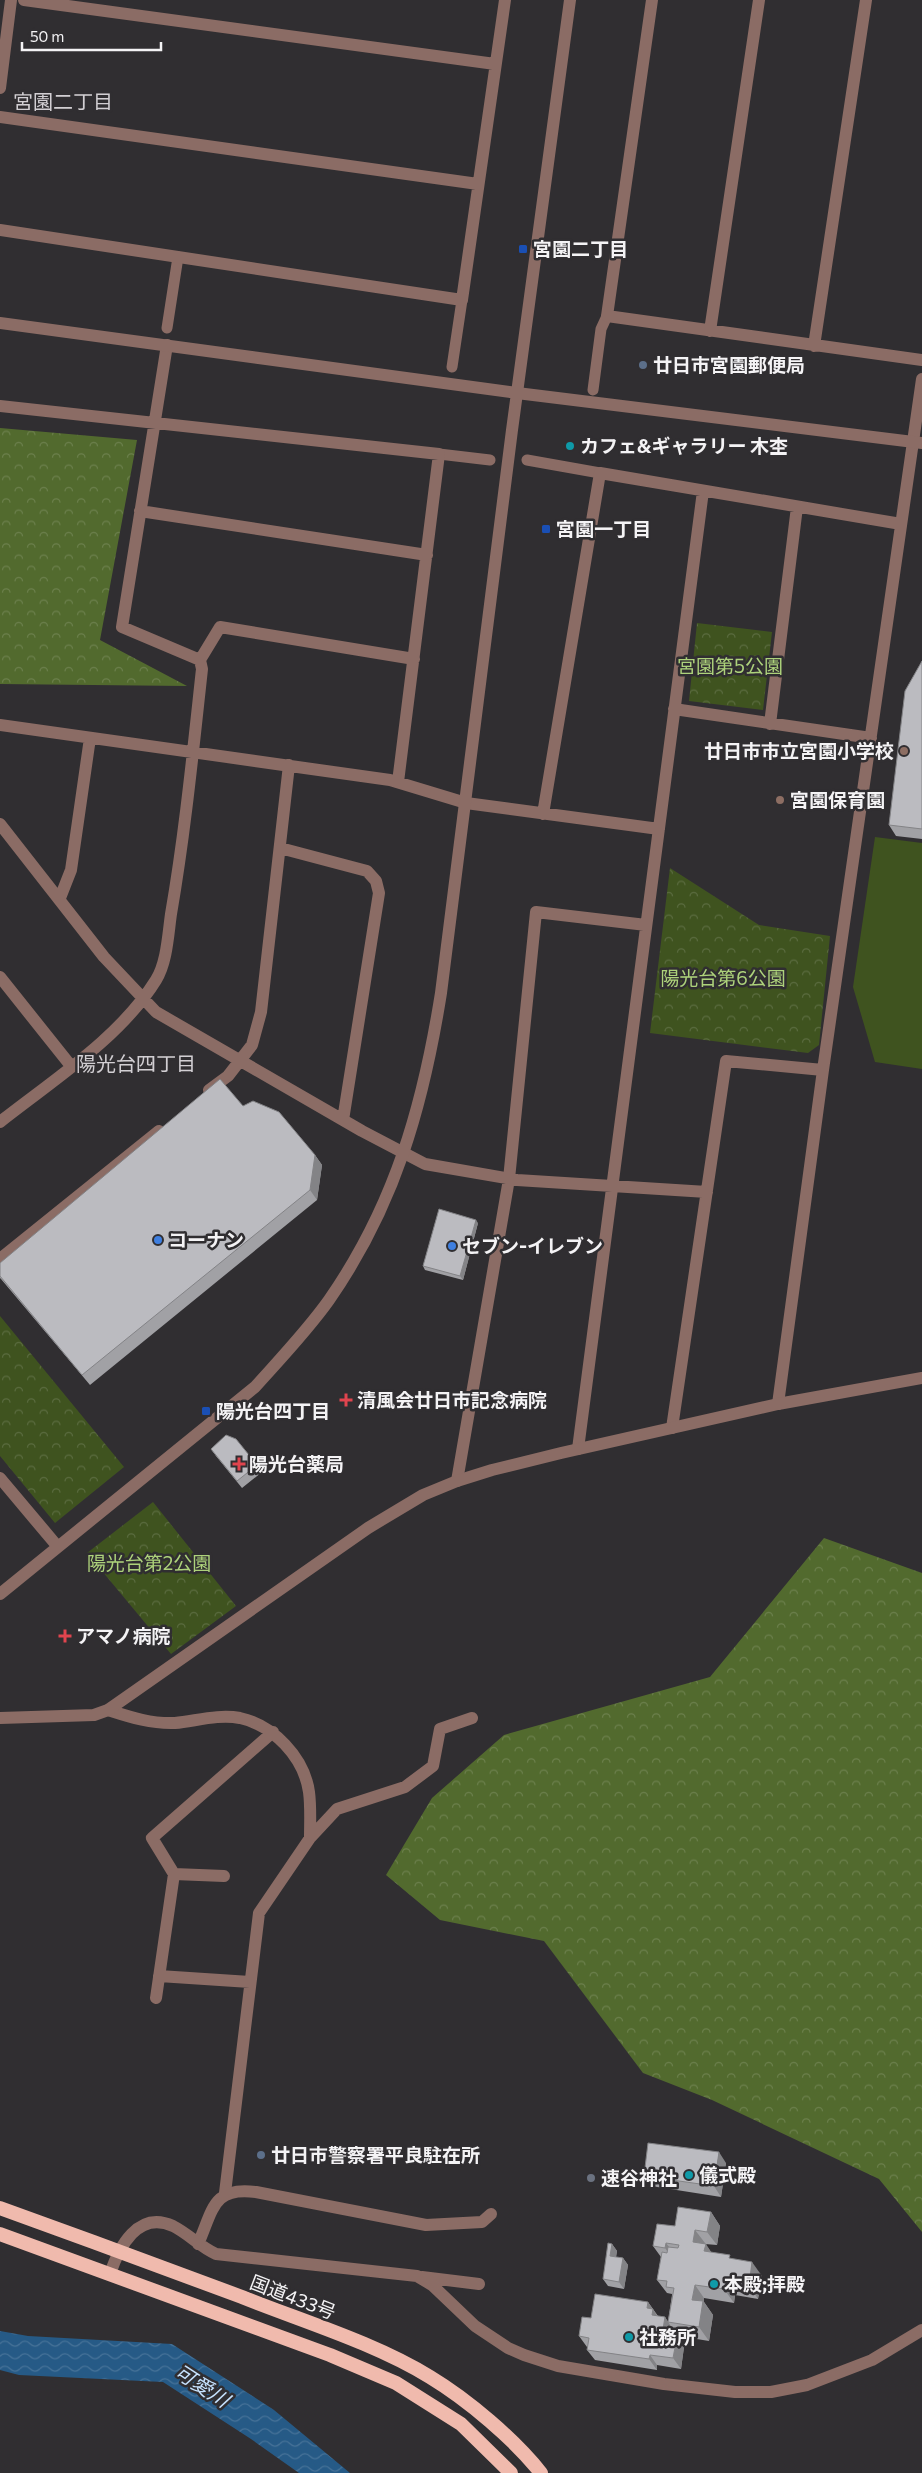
<svg xmlns="http://www.w3.org/2000/svg" width="922" height="2473" font-family="Commissioner,'Noto Sans JP',sans-serif">
  <style>
    .forest { fill: url(#forest-crowns) }
    .park { fill: url(#park-crowns) }
    .pitch { fill: #3f531f }
    .water { fill: url(#water-waves) }
    .lines { fill: none; stroke-linecap: round; stroke-linejoin: round }
    .pedestrian { stroke: #8b6c65; stroke-width: 11 }
    .minor { stroke: #8b6c65; stroke-width: 12 }
    .tertiary { stroke: #8b6c65; stroke-width: 12 }
    .trunk { stroke: #f0baad; stroke-width: 14 }
    .wall { fill: #a1a1a5 }
    .shaded-wall { fill: #838386 }
    .building { fill: #bbbbc0; stroke: #838386 }
    .transit-dot { fill: #1a4fb4; stroke: #302e31; stroke-width: 2 }
    .service-dot { fill: #5c6f8a; stroke: #302e31; stroke-width: 2 }
    .culture-dot { fill: #0f9aa8; stroke: #302e31; stroke-width: 2 }
    .education-dot { fill: #8d6e63; stroke: #302e31; stroke-width: 2 }
    .shop-dot { fill: #3f7fe0; stroke: #302e31; stroke-width: 2 }
    .health-dot { fill: #e0444e; stroke: #302e31; stroke-width: 2 }
    .worship-dot { fill: #6b7280; stroke: #302e31; stroke-width: 2 }
    .labels { text-anchor: middle; stroke-width: 5; stroke-linejoin: round; paint-order: stroke }
    .poi-label { font-size: 19px; font-weight: bold; fill: #f4f3f5; stroke: #302e31; text-anchor: start }
    .park-label { font-size: 19px; fill: #add27b; stroke: #302e31 }
    .street-label { font-size: 19px; fill: #f4f3f5; stroke: #302e31 }
    .neighbourhood-label { font-size: 20px; fill: #d2cfd3; stroke: #302e31 }
    .water-label { font-size: 20px; font-style: italic; fill: #c7e3ff; stroke: #302e31 }
  </style>
  <defs>
    <pattern id="forest-crowns" width="20" height="18" patternUnits="userSpaceOnUse" patternTransform="scale(1.25)"><rect width="20" height="18" fill="#526a2e"/><path d="M2 6a3 3 0 1 1 6 0M12 15a3 3 0 1 1 6 0" fill="none" stroke="#6c804d"/></pattern>
    <pattern id="park-crowns" width="20" height="18" patternUnits="userSpaceOnUse" patternTransform="scale(1.25)"><rect width="20" height="18" fill="#3f531f"/><path d="M2 6a3 3 0 1 1 6 0M12 15a3 3 0 1 1 6 0" fill="none" stroke="#5b6c40"/></pattern>
    <pattern id="water-waves" width="16" height="10" patternUnits="userSpaceOnUse" patternTransform="scale(1.25)"><rect width="16" height="10" fill="#265a86"/><path d="M0 5q4-4 8 0t8 0" fill="none" stroke="#467298"/></pattern>
  </defs>
  <rect width="100%" height="100%" fill="#302e31"/>
  <path class="forest" d="M0,428L137,440L100,640L187,686L0,684Z
    M824,1538L922,1573V2232L879,2179L712,2100L643,2073L544,1941L440,1920L386,1875L432,1798L504,1735L710,1677Z"/>
  <path class="park" d="M697,623L772,632L763,710L689,701Z
    M670,868L759,925L830,936L819,1045L808,1053L650,1033Z
    M0,1316L124,1467L55,1523L0,1456Z
    M153,1502L236,1606L171,1654L87,1553Z"/>
  <path class="pitch" d="M875,837L922,843V1069L875,1062L853,987Z"/>
  <path class="water" d="M0,2331L28,2336L172,2344L274,2410L350,2473H299L251,2439L163,2382L19,2375L0,2370Z"/>
  <g class="lines">
    <path class="pedestrian" d="M167,328L178,257
      M452,367L462,300
      M593,390L601,329L607,316
      M439,454L490,460
      M527,460L600,473"/>
    <path class="minor" d="M24,0L495,64
      M652,0L607,316L922,360
      M0,88L11,0
      M0,117L478,184
      M0,230L462,300L505,0
      M710,331L759,0
      M814,346L866,0
      M0,406L439,454L398,782
      M140,511L427,555
      M200,660L220,627L414,659
      M674,709L871,738
      M770,724L797,507
      M0,725L390,780L466,803L659,829
      M543,814L600,473L901,524
      M0,824L104,957L156,1012L362,1131L425,1164L517,1180L707,1192
      M280,848L367,871L376,881L379,893L343,1120
      M60,898L71,870L90,738
      M0,977L71,1066
      M209,1090L228,1076L252,1045L261,1012L289,765
      M0,1122C53,1080 120,1038 156,980C167,962 168,935 171,914C185,833 193,751 202,669L200,660L122,627L167,345
      M0,1259L159,1131
      M778,1404L823,1070L922,379
      M672,1428L726,1061L823,1070
      M578,1449L703,491
      M457,1481L509,1179L536,912L646,925
      M108,1710C130,1717 151,1724 175,1723C196,1721 218,1714 240,1718C273,1725 304,1757 309,1792C311,1807 310,1823 310,1838
      M174,1874L224,1876
      M159,1976L250,1982
      M156,1998L174,1874L152,1838L273,1732
      M225,2193L259,1913L310,1838L337,1809L405,1787L433,1766L440,1729L472,1718
      M198,2244C213,2211 212,2186 256,2192L426,2225L482,2222L491,2214
      M110,2274C119,2247 138,2210 173,2226C189,2234 200,2247 216,2254L417,2276L432,2285L475,2326L508,2348L524,2355L558,2366L664,2384L735,2392H771L807,2385L872,2360L922,2330
      M422,2277L479,2284"/>
    <path class="tertiary" d="M0,323L517,393L922,443
      M0,1478L58,1547
      M0,1594L255,1387C280,1359 307,1331 329,1300C395,1205 423,1106 441,993L512,430L570,0
      M0,1718L94,1715L108,1710L368,1528L423,1495L457,1481L492,1470L561,1453L778,1404L922,1378"/>
    <path class="trunk" d="M0,2208C81,2237 161,2267 242,2297C302,2321 375,2343 430,2377C468,2400 514,2439 541,2473
      M0,2234L330,2355L396,2383L461,2424L511,2473"/>
  </g>
  <path class="wall" d="M922,661V839L896,836L889,825Z
    M243,1106L315,1155L322,1165L317,1200L90,1385L1,1279L0,1278V1263Z
    M478,1223L463,1280L425,1270L423,1266Z
    M211,1449L257,1465L262,1472L242,1488L216,1456Z
    M726,2163L721,2197L651,2186L644,2176Z
    M711,2212L720,2226L717,2245L705,2244L711,2252L732,2259L762,2276L758,2299L735,2295L734,2303L704,2298V2302L713,2315L709,2341L678,2336L672,2328L671,2336L677,2337L684,2347L681,2369L657,2365V2370L595,2360L587,2350L588,2347H587L579,2336L591,2318L648,2302L658,2316L665,2317L668,2322L672,2295V2294L667,2293L657,2280L661,2257L653,2246L675,2226Z
    M612,2244L617,2251L616,2257L623,2258L628,2265L624,2289L608,2286L603,2279Z"/>
  <path class="shaded-wall" d="M315,1155L322,1165L317,1200L310,1190Z
    M476,1220L478,1223L463,1280L460,1276Z
    M719,2152L726,2163L721,2197L714,2186Z
    M711,2212L720,2226L717,2245L707,2232Z
    M695,2230L705,2243L703,2256L693,2242Z
    M666,2243L676,2256L675,2262L665,2248Z
    M612,2244L617,2251L615,2263L610,2256Z
    M706,2244L715,2258L704,2251Z
    M623,2258L628,2265L624,2289L619,2282Z
    M752,2262L762,2276L758,2299L749,2285Z
    M726,2281L735,2295L734,2303L724,2289Z
    M695,2285L704,2298V2302L713,2315L709,2341L699,2327L692,2300Z
    M648,2302L660,2320L659,2325L647,2308Z
    M665,2317L672,2328L669,2345L662,2335Z
    M677,2337L684,2347L681,2369L673,2358Z
    M650,2355L657,2365V2370L649,2359Z"/>
  <path class="building" d="M922,661V829L889,825L905,691Z
    M220,1079L243,1106L253,1101L279,1112L315,1155L310,1190L82,1375L0,1276V1263Z
    M439,1209L476,1220L460,1276L423,1266Z
    M226,1435L236,1439L257,1465L237,1481L211,1449Z
    M648,2143L719,2152L714,2186L644,2176Z
    M678,2207L711,2212L707,2232L695,2230L693,2242L706,2244L704,2251L730,2255L729,2258L752,2262L749,2285L726,2281L724,2289L695,2285L692,2300L703,2301L699,2327L668,2322L674,2288L666,2287L667,2281L657,2280L662,2252L667,2253L668,2247L678,2248L679,2245L666,2243L665,2248L653,2246L657,2224L675,2226Z
    M608,2243L612,2244L610,2256L623,2258L619,2282L603,2279Z
    M595,2294L648,2302L647,2308L653,2309L652,2315L665,2317L662,2335L677,2337L673,2358L650,2355L649,2359L587,2350L589,2338L579,2336L582,2317L591,2318Z"/>
  <g class="transit-dot">
    <rect x="518" y="244" width="10" height="10" rx="2.5"/>
    <rect x="541" y="524" width="10" height="10" rx="2.5"/>
    <rect x="201" y="1406" width="10" height="10" rx="2.5"/>
  </g>
  <g class="service-dot">
    <circle cx="643" cy="365" r="5"/>
    <circle cx="261" cy="2155" r="5"/>
  </g>
  <g class="culture-dot">
    <circle cx="570" cy="446" r="5"/>
    <circle cx="689" cy="2175" r="5"/>
    <circle cx="714" cy="2284" r="5"/>
    <circle cx="629" cy="2337" r="5"/>
  </g>
  <g class="education-dot">
    <circle cx="904" cy="751" r="5"/>
    <circle cx="780" cy="800" r="5"/>
  </g>
  <g class="shop-dot">
    <circle cx="158" cy="1240" r="5"/>
    <circle cx="452" cy="1246" r="5"/>
  </g>
  <g class="health-dot">
    <path d="M343.5 1392.5h5v5h5v5h-5v5h-5v-5h-5v-5h5z"/>
    <path d="M236.5 1456.5h5v5h5v5h-5v5h-5v-5h-5v-5h5z"/>
    <path d="M62.5 1628.5h5v5h5v5h-5v5h-5v-5h-5v-5h5z"/>
  </g>
  <circle class="worship-dot" cx="591" cy="2178" r="5"/>
  <g class="labels">
    <g class="poi-label">
      <text x="533" y="256">宮園二丁目</text>
      <text x="653" y="372">廿日市宮園郵便局</text>
      <text x="580" y="453">カフェ&amp;ギャラリー 木杢</text>
      <text x="556" y="536">宮園一丁目</text>
      <text x="894" y="758" text-anchor="end">廿日市市立宮園小学校</text>
      <text x="790" y="807">宮園保育園</text>
      <text x="168" y="1247">コーナン</text>
      <text x="462" y="1253">セブン-イレブン</text>
      <text x="357" y="1407">清風会廿日市記念病院</text>
      <text x="216" y="1418">陽光台四丁目</text>
      <text x="249" y="1471">陽光台薬局</text>
      <text x="76" y="1643">アマノ病院</text>
      <text x="271" y="2162">廿日市警察署平良駐在所</text>
      <text x="699" y="2182">儀式殿</text>
      <text x="601" y="2185">速谷神社</text>
      <text x="724" y="2291">本殿;拝殿</text>
      <text x="639" y="2344">社務所</text>
    </g>
    <g class="park-label">
      <text x="730" y="673">宮園第5公園</text>
      <text x="723" y="985">陽光台第6公園</text>
      <text x="149" y="1570">陽光台第2公園</text>
    </g>
    <g class="street-label">
      <text transform="translate(293 2297) rotate(21)" y="7">国道433号</text>
    </g>
    <g class="neighbourhood-label">
      <text x="63" y="109">宮園二丁目</text>
      <text x="136" y="1071">陽光台四丁目</text>
    </g>
    <g class="water-label">
      <text transform="translate(202 2386) rotate(33)" y="7">可愛川</text>
    </g>
  </g>
  <path d="M22 42v8h139v-8" fill="none" stroke="#f4f3f5" stroke-width="2.5"/>
  <text x="30" y="42" font-size="15" fill="#f4f3f5" stroke="#302e31" stroke-width="4" paint-order="stroke">50 m</text>
</svg>
